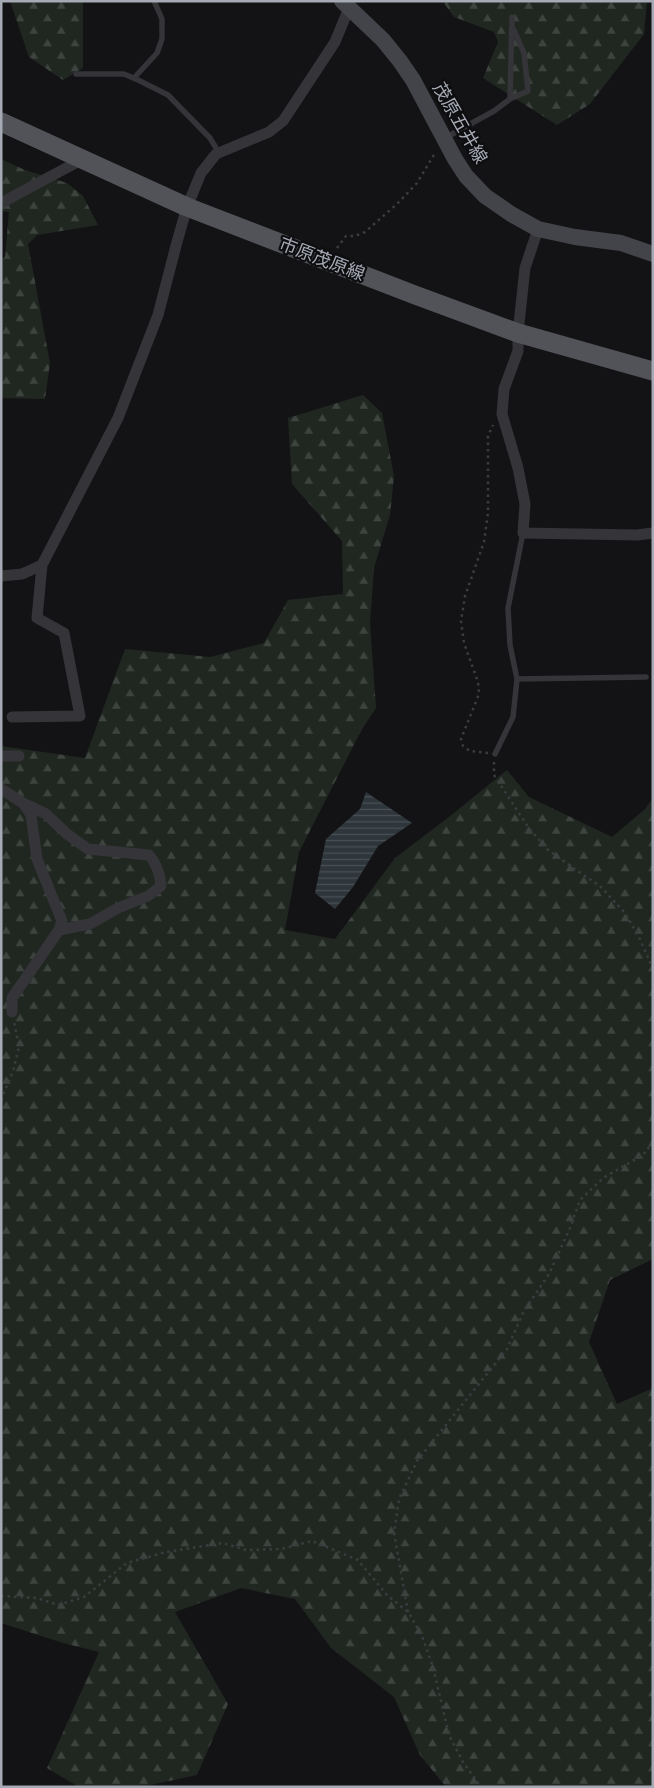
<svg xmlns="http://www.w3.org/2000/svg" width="654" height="1788" font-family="'Alegreya Sans','Noto Sans JP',sans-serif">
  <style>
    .forest { fill: url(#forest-firs) }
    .water { fill: url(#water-rules) }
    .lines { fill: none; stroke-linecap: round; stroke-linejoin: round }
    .path { stroke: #3b3c40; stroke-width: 2.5; stroke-dasharray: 2.5 4; stroke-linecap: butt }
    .service { stroke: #353539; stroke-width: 5.5 }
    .minor { stroke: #353539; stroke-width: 11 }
    .secondary { stroke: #434449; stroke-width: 16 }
    .primary { stroke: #515358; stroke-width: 19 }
    .labels { text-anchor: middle; stroke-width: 4.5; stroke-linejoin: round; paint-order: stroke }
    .street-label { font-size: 18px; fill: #a6aab4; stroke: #0e0e10 }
  </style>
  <defs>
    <pattern id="forest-firs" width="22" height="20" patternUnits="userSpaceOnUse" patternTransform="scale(1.25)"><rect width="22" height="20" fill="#202721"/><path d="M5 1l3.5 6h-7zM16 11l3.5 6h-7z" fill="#3d443f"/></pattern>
    <pattern id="water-rules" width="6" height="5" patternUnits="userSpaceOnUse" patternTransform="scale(1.25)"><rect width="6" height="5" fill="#2e363c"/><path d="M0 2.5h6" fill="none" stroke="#495056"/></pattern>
  </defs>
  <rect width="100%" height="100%" fill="#131315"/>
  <path class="forest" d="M10,1H83V68L63,80L29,57Z
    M445,1H647L644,34L590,104L557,125L483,78L498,42L494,32L454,17L444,3Z
    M1,156L3,160L25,170L67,183L83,196L98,225L37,235L28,244L50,363L45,399L1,398V260L5,257L9,212L1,211Z
    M363,395L382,413L394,476L390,515L374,568L370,623L376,708L362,729L299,852L285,930L335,939L395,858L449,817L507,770L529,797L612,837L645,809L653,798V1259L610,1280L589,1342L617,1404L653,1388V1787H446L420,1755L394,1697L331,1648L295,1599L241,1588L175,1612L228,1704L197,1775L141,1787H79L47,1768L99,1652L63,1643L1,1623V746L85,758L125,649L210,657L264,643L288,600L343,594L342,541L292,484L288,418Z"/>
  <path class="water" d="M366,792L412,823L378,846L353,887L335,909L315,893L326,839L360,809Z"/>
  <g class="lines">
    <path class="path" d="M337,248L346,236H355L365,232L397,204L417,183L435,153
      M488,753L470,751L463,746L461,739L479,694L478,682L464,643L461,621L465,596L484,542L488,513V436L493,425
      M494,762V775L528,827L547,849L576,870L600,886L625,913L639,937L653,969
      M1,1100L13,1071L19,1047L14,1022
      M1,1596L37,1598L58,1605L84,1597L127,1563L166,1552L223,1543L246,1550L281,1549L312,1541L358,1560L386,1594L409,1613L422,1636L433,1667L449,1735L463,1762L481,1787
      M408,1612L394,1533L399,1499L417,1461L507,1349L524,1311L549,1274L570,1228L580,1200L603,1178L643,1155L653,1142"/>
    <path class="service" d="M76,74H124L138,80L168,95L210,138L219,153
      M134,78L157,53L162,39V19L154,1
      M510,99L528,91L524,53L514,30
      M445,138L494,111L510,99L512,17
      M517,679L646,677
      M495,754L513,717L517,679L510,645L508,608L523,533"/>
    <path class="minor" d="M1,203L83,159
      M538,229L525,268L518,333V351L504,389L502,414L518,468L525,504L523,533L637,535L653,533
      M1,576L22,574L42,565L118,418L158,315L177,242L187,207L201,173L216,154L269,132L283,121L335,42L349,8
      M12,717L80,716L64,633L37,618L42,565
      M1,756H19
      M1,789L23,803L46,814L67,834L88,849L149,855C157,864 160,873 161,886L148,896L118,908L90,924L59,930L12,998V1012
      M23,803L31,815L37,859L62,921L59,930"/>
    <path class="secondary" d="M342,1L383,40L400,61L413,80L455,159L466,176L485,196L511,214L538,229L575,237L621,243L653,254"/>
    <path class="primary" d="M1,122L187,207L415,295L518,333L653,371"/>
  </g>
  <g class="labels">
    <g class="street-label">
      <text transform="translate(460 123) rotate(60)" y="6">茂原五井線</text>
      <text transform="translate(322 259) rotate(21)" y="6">市原茂原線</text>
    </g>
  </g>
  <rect width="654" height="1788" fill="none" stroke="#a6aab4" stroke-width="5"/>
</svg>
